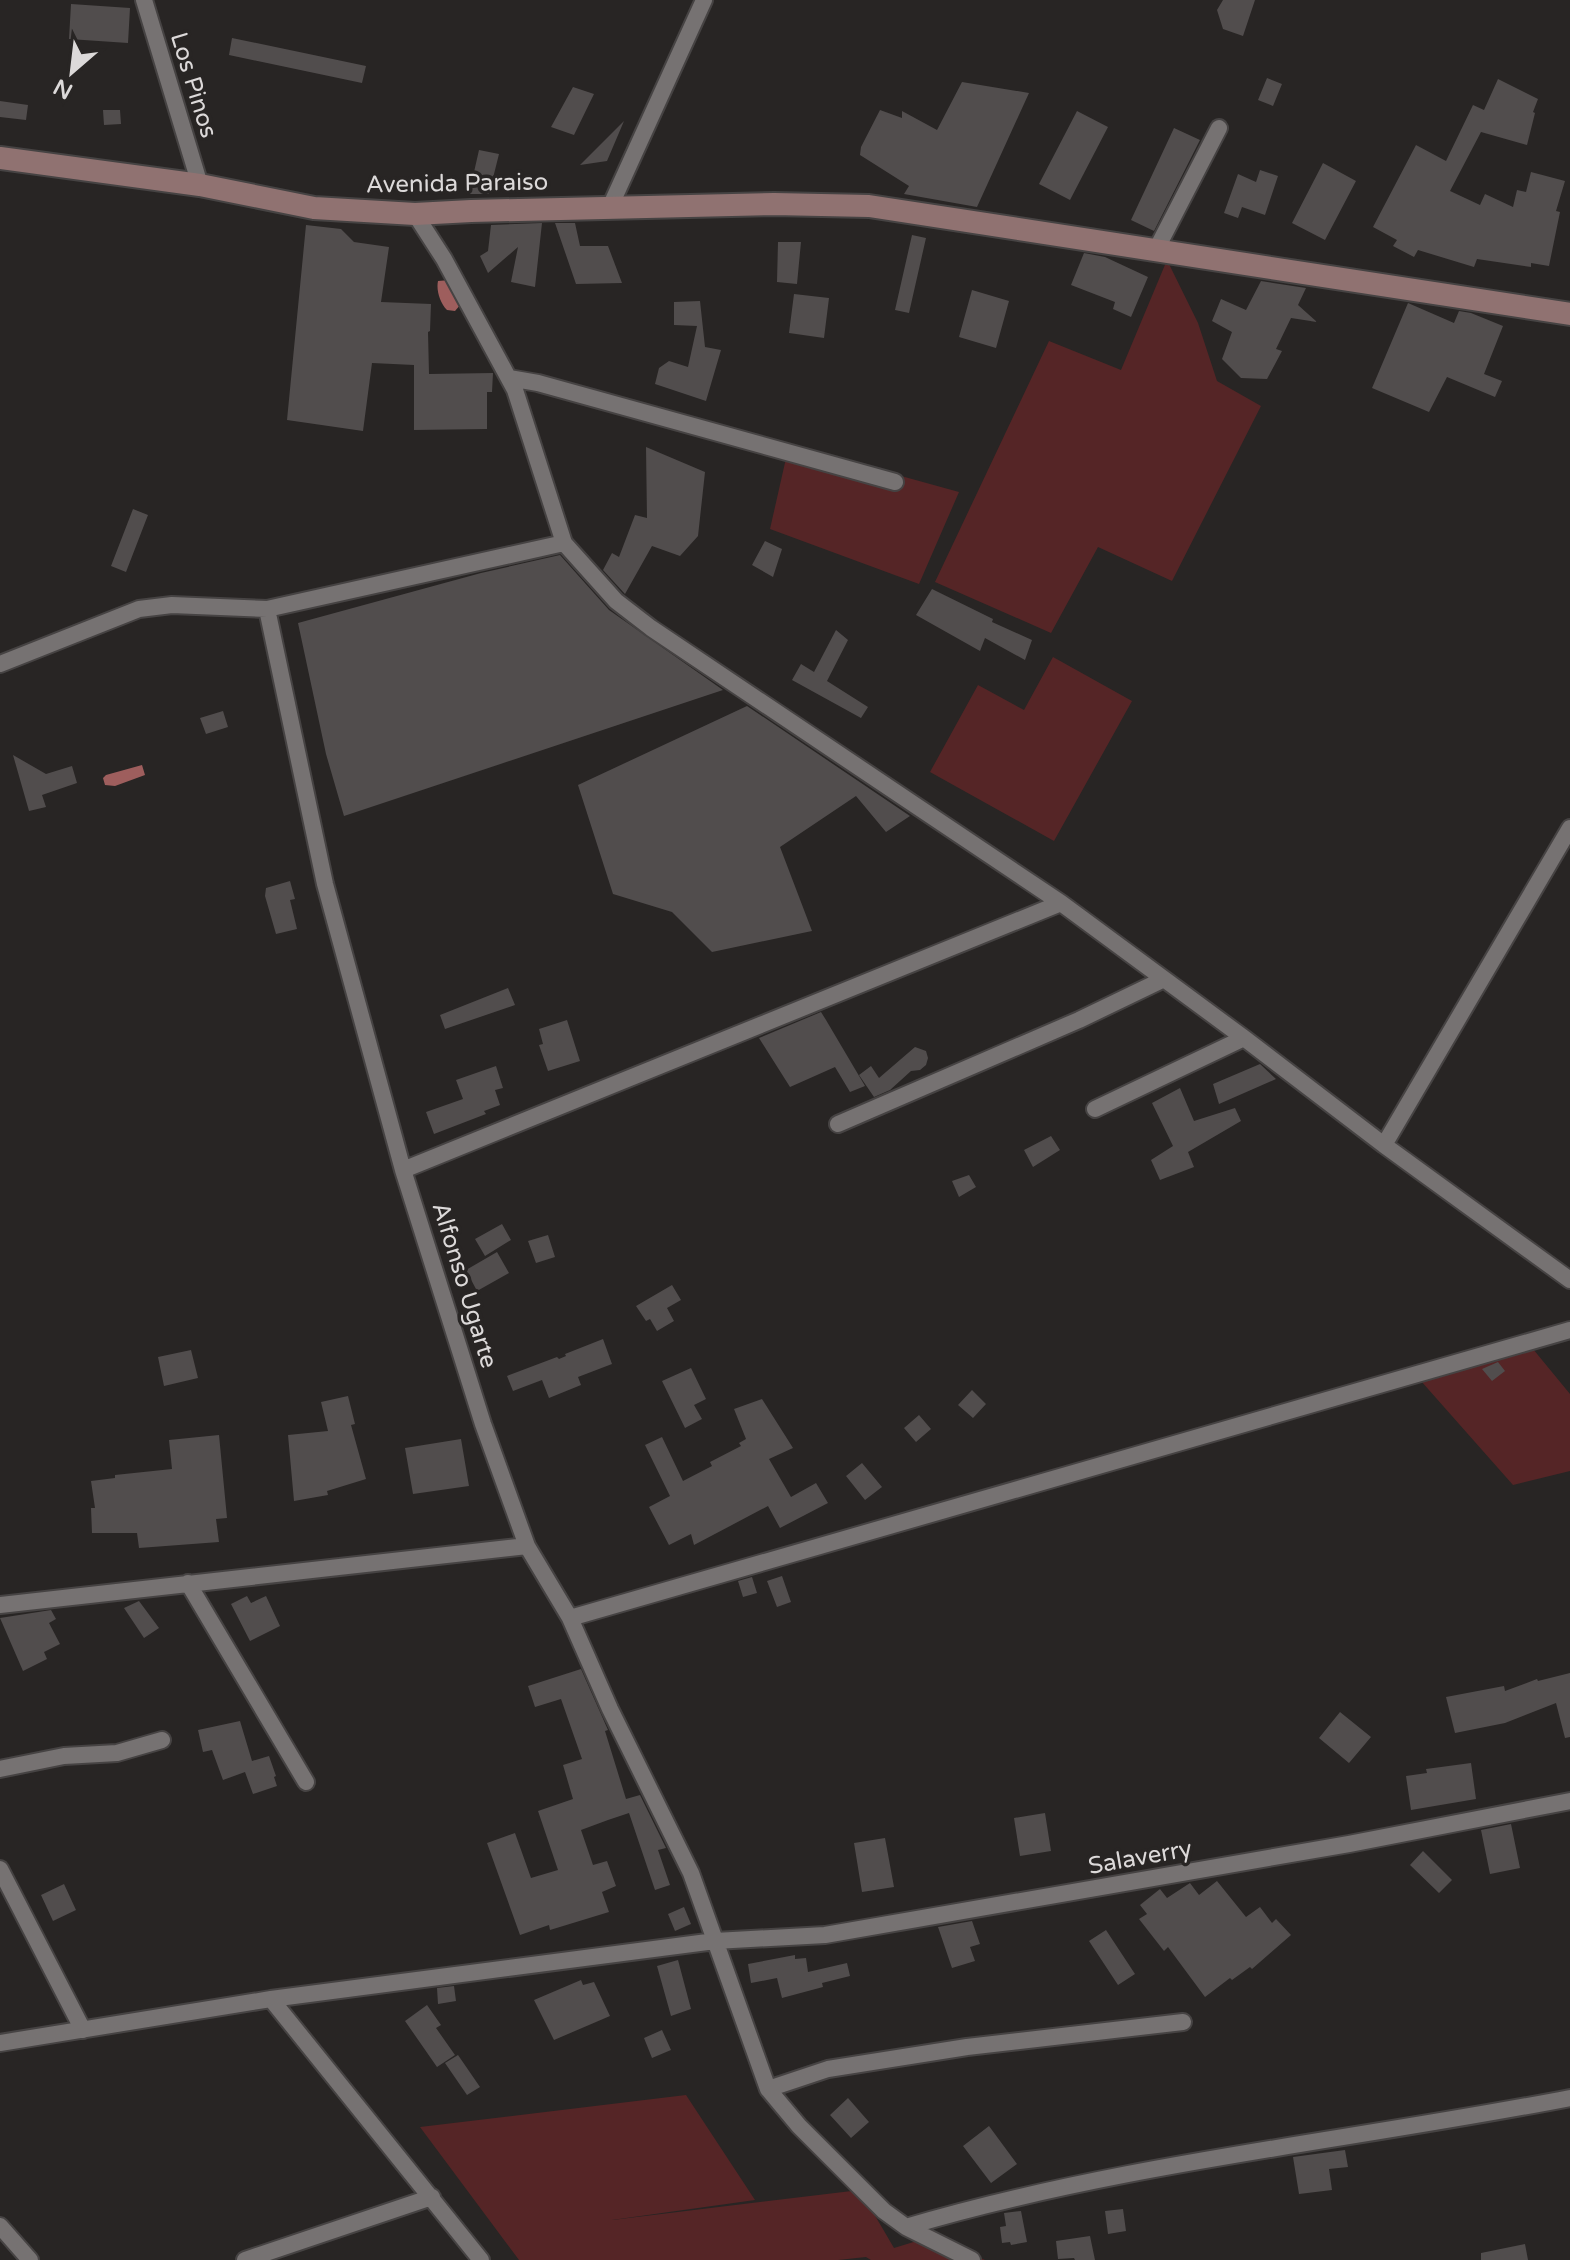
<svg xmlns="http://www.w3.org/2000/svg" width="1570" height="2260" font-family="'Varela Round',sans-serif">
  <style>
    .green { fill: #552526 }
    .water { fill: #9e5e5d }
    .building { fill: #514d4d }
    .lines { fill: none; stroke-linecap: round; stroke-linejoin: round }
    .minor-casing { stroke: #464343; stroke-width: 20 }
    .secondary-casing { stroke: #464343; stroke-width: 26 }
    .minor { stroke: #767272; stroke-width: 16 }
    .secondary { stroke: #907271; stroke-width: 22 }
    .labels { text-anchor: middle; stroke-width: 7; stroke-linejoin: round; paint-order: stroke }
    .street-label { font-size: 24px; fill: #dcd9d9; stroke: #282524 }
  </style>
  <rect width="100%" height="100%" fill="#282524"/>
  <path class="green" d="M1167,260L1198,323L1217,381L1261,406L1172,581L1098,547L1051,633L935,582L1049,341L1121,370Z
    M789,445L959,492L919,584L770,529Z
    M1053,657L1132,701L1054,841L930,772L978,685L1024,710Z
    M1533,1349L1570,1394V1471L1513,1485L1421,1381Z
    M686,2095L755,2200L612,2220L860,2190L894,2248L933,2236L985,2260H871L866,2257L838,2260H519L420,2127Z"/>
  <path class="water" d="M450,280L461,304L455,311L447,310C440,303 436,290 438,281Z
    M142,765L145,775L115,786L105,785L103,778L106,775Z"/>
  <path class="building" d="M1223,0H1255L1243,36L1223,29L1217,10Z
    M71,4L130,8L128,43L69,39Z
    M232,38L366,66L362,83L229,55Z
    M1267,78L1282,84L1273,106L1258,100Z
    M1498,79L1538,99L1533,112L1535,113L1527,145L1481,132L1450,191L1480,205L1485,194L1513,207L1517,190L1526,192L1531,172L1565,181L1556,211L1560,212L1549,266L1531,263V267L1477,259L1474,267L1418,250L1414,257L1393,246L1397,240L1373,227L1416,145L1446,161L1473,105L1484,110Z
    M962,82L1029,93L977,207L904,194L909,186L860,155L861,147L880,110L902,118V111L937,130Z
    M573,87L594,94L574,135L551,127Z
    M0,101L28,105L26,120L0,117Z
    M103,110H120L121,124L104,125Z
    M1077,111L1108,127L1070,200L1039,184Z
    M624,121L607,161L580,165Z
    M1174,128L1200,140L1154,231L1131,220Z
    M479,150L499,154L489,194H469Z
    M1323,163L1356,181L1325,240L1292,223Z
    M1260,170L1278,176L1265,215L1242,207L1238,218L1224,213L1238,174L1256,182Z
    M542,223L535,287L511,282L518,247L488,273L480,256L488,251L491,225Z
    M555,223H575L580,246H608L622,283L576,284Z
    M306,225L341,229L354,242L389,247L381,302L431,304L430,331L428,332L429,374L493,373L492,392H487V429L414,430V365L372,363L363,431L287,420Z
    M912,235L926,238L909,313L895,310Z
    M778,242H801L797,284L777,282Z
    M1084,253L1105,257L1148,277L1131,317L1113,309L1115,302L1071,285Z
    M1261,281L1306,288L1298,305L1317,322L1291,318L1276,349L1282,351L1267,379L1241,378L1222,359L1232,332L1212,321L1221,299L1246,310Z
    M972,290L1009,301L996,348L959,337Z
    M794,294L829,298L824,338L789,333Z
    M700,301L705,347L721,350L706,401L655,384L659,368L669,361L688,367L697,326L674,325V302Z
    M1408,303L1454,323L1459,311L1471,313L1503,326L1484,374L1502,381L1495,397L1447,377L1429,412L1372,388Z
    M646,447L705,472L698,536L680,556L652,546L625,594L603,570L612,553L619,557L635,515L647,518Z
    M133,509L148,515L126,572L111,566Z
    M765,541L782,549L773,577L752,565Z
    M560,555L609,610L723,690L344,816L326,754L298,623L481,573Z
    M932,589L993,619L992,622L1032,640L1025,660L985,638L980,651L916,615Z
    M836,630L848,640L827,681L868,707L861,718L792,680L801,664L814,672Z
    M747,706L910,816L886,832L856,796L780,847L812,931L712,952L672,912L613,894L578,785Z
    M223,711L228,727L206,734L200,718Z
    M13,755L46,774L72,766L77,783L42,795L46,807L29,811Z
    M290,881L295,899L290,900L297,929L276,934L265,896L266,888Z
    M508,988L515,1005L445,1029L440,1015Z
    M821,1012L826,1020L865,1086L850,1092L835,1067L790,1087L759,1038Z
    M567,1020L580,1061L548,1071L539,1045L543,1044L539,1029Z
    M915,1047L926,1051L928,1058L926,1065L920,1070L911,1071L890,1090L874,1097L859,1075L871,1066L879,1078Z
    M1260,1064L1276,1079L1219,1104L1213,1084Z
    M496,1066L503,1088L495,1090L500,1105L484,1111L486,1114L434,1134L426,1112L463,1099L456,1080Z
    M1180,1088L1194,1121L1235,1108L1241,1121L1188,1152L1194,1167L1160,1180L1151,1160L1173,1146L1152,1103Z
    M1051,1136L1060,1150L1033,1167L1024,1150Z
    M969,1175L976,1187L959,1197L952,1181Z
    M502,1224L511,1240L485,1256L475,1239Z
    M548,1235L555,1257L536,1263L528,1241Z
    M497,1252L509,1273L477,1291L466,1270Z
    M672,1285L681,1300L667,1308L674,1321L657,1331L650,1319L646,1321L636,1306Z
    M603,1339L612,1364L578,1377L581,1385L549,1398L542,1380L513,1391L507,1376L557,1357L559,1359L566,1356L565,1354Z
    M191,1350L198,1378L164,1386L158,1357Z
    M1498,1362L1505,1371L1492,1381L1482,1369Z
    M691,1368L706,1399L694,1405L702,1419L685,1428L662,1381Z
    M972,1390L986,1404L973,1418L958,1405Z
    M348,1396L355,1424L351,1425L366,1479L327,1491L328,1495L294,1501L288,1435L328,1431L321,1402Z
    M762,1399L793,1448L769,1459L791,1497L816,1483L828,1503L780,1528L768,1506L694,1545L691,1534L669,1545L649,1507L670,1496L645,1445L662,1437L683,1481L712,1466L710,1462L741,1446L739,1443L746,1439L734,1409Z
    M919,1415L931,1429L916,1442L904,1428Z
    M219,1435L227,1518L216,1519L219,1542L139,1548L137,1533H92L91,1508H95L91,1481L115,1478V1475L172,1469L169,1440Z
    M461,1439L469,1486L413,1494L405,1448Z
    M862,1463L882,1487L865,1500L846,1476Z
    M782,1576L791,1602L777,1607L767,1581Z
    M752,1577L757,1593L743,1597L738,1581Z
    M247,1596L251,1603L266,1596L280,1626L250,1641L231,1604Z
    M139,1601L159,1628L144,1638L124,1608Z
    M51,1610L56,1619L49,1623L60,1644L44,1652L47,1659L23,1671L0,1618Z
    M581,1669L608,1730L605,1731L626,1799L640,1795L666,1848L658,1850L670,1885L655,1890L629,1813L608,1820L581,1830L593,1865L607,1861L616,1886L602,1892L609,1912L550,1930L549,1925L520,1935L487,1843L515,1833L531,1878L558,1870L538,1811L573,1799L563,1765L582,1759L561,1699L535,1707L528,1686Z
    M1570,1673V1737L1565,1738L1556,1703L1505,1723L1455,1733L1446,1697L1504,1686L1505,1691L1537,1679L1538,1681Z
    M1340,1712L1371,1737L1349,1763L1319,1738Z
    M240,1721L252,1761L269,1756L276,1776L274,1777L277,1786L253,1794L245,1772L223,1780L212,1750L203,1752L198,1730Z
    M1471,1763L1476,1799L1411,1810L1406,1776L1427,1773L1426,1769Z
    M1045,1813L1051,1851L1020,1856L1014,1818Z
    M1511,1824L1520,1868L1490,1874L1481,1830Z
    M885,1838L894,1887L862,1892L854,1843Z
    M1423,1851L1452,1880L1439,1893L1410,1865Z
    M1217,1881L1246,1917L1260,1907L1272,1923L1276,1919L1291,1935L1252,1969L1250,1967L1232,1980L1230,1978L1205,1997L1168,1947L1164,1951L1139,1919L1147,1914L1140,1905L1160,1889L1167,1898L1190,1883L1199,1895Z
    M64,1884L76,1910L53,1921L41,1895Z
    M684,1907L691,1924L675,1931L668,1914Z
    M972,1921L980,1944L970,1947L975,1961L952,1968L938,1927Z
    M1106,1930L1135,1974L1118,1985L1089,1941Z
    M795,1955V1959L806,1958L808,1972L847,1963L850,1976L822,1983L823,1987L782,1998L777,1978L751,1983L748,1964Z
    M678,1960L691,2009L671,2016L657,1966Z
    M581,1980L583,1985L594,1982L610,2016L554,2040L534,2000Z
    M454,1986L456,2001L438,2004L437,1988Z
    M427,2005L441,2025L436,2028L455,2055L437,2067L405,2021Z
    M662,2030L671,2050L652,2058L644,2038Z
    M458,2055L480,2087L467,2095L445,2063Z
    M848,2098L869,2122L851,2138L830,2115Z
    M989,2126L1017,2164L991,2183L963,2146Z
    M1345,2150L1348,2167L1329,2169L1332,2190L1299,2194L1293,2157Z
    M1123,2209L1126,2231L1108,2234L1105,2211Z
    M1021,2211L1027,2242L1011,2245L1010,2242L1002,2243L1000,2227L1006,2226L1004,2213Z
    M1090,2236L1095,2260H1075L1074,2258L1058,2259L1056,2241Z
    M1525,2244L1528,2260H1481V2253Z"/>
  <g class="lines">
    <defs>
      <path id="minor" d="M144,0L200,185
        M610,207L704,0
        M415,214L444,259L515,390L564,543L616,601L651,628L1061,903L1244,1038L1384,1145L1570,1280
        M1157,248L1219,128
        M509,378L538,383L895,482
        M267,609L325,884L403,1170L483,1424L527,1546L570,1618L610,1709L691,1873L768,2089L799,2126L884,2211L906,2227L972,2260
        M0,664L139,609L172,605L267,609L564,543
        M1095,1109L1244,1038
        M838,1124L1079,1020L1162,980
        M1384,1145L1570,828
        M403,1170L1061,903
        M188,1583L306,1782
        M0,1605L527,1546
        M570,1618L1570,1330
        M0,1769L64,1756L117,1753L162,1740
        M0,1869L83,2030
        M271,1999L481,2260
        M0,2043L271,1999L715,1941L825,1935L1349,1844L1570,1801
        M768,2089L828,2069L967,2047L1183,2022
        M0,2226L30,2260
        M906,2227C1122,2163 1349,2141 1570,2098
        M245,2260L432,2197"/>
      <path id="secondary" d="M0,158L200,185L314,208L415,214L471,211L774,204L869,206L1570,314"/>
    </defs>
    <use href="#minor" class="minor-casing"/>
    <use href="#secondary" class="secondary-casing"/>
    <use href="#minor" class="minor"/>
    <use href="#secondary" class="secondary"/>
  </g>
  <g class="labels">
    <g class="street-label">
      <text transform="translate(194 85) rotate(73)" y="8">Los Pinos</text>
      <text transform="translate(457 183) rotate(-1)" y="8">Avenida Paraiso</text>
      <text transform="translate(465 1285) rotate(73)" y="8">Alfonso Ugarte</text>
      <text transform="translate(1140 1857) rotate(-10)" y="8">Salaverry</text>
    </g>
  </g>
  <g transform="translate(72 72) rotate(208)" stroke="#282524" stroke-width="6" paint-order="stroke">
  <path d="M0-6L14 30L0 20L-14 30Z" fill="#dcd9d9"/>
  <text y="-12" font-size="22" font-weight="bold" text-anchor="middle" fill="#dcd9d9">N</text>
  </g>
</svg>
